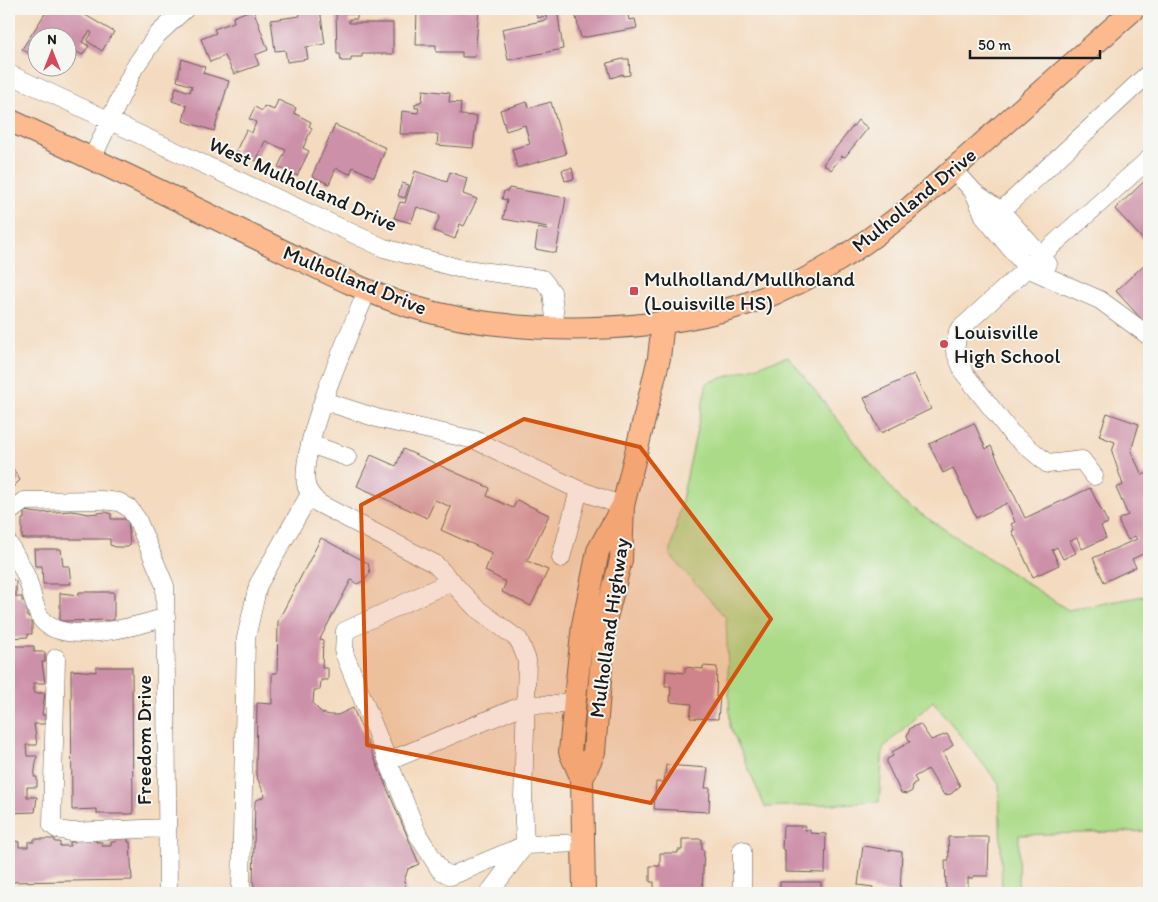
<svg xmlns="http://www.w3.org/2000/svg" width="1158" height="902" font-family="Itim,sans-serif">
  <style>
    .green { fill: #acdb88; stroke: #647c52 }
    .building { fill: #cd90a9 }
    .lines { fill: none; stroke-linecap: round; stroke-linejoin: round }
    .minor-casing { stroke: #685f55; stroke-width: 19 }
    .major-casing { stroke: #685f55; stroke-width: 24 }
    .minor { stroke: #fff; stroke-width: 18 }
    .major { stroke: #fcba8e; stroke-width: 22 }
    .marked { fill: #d4530e; fill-opacity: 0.2; stroke: #d4530e; stroke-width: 4; stroke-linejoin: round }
    .poi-dot { fill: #d1495b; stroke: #f6f6f2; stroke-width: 2 }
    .labels { text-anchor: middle; stroke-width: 4; stroke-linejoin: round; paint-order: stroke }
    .street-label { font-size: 21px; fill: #1c1c1c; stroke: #f6f6f2 }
    .poi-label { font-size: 21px; fill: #1c1c1c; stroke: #f6f6f2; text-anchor: start }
  </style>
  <rect width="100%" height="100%" fill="#f6f6f2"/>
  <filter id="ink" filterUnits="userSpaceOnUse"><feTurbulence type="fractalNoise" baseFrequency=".02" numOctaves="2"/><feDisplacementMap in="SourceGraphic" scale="10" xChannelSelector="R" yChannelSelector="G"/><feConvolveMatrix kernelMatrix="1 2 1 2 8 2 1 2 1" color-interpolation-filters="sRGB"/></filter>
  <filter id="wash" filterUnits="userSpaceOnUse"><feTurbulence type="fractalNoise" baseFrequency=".0096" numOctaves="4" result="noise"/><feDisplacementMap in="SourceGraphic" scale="20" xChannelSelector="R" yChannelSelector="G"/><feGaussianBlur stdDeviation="1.12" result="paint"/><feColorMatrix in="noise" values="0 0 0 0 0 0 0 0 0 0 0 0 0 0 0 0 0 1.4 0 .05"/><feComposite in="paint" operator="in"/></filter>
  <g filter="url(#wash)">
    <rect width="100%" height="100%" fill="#f4dbc0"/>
    <path class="green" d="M788,356L901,501L1068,610L1149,595V831L1019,835L1018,893H1002L999,784L933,701L883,748L879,802L765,807L730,726L726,618L670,555L707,383Z"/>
    <g id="blocks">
      <path class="building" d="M48,9H75L114,32L102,51L87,41L92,33L90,31L82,42L89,46L82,55L77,52L68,66V38H38V59L22,49Z
        M253,9L268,50L255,55L259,65L234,74L225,56L210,62L201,39L216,33L214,29L234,22L233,17Z
        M299,9H320L325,44L306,47L308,59L287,62L285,50L275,51L271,20L300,16Z
        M336,9H357V19H349V23H393V54H362V57H351V61H341L340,54H337Z
        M417,9H479L475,57H462V52H436V45H416Z
        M535,9H557L563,49L508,60L502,29L547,20L546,16L537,18Z
        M574,9H627L629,20L635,19L637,28L581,38Z
        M182,59L205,67L203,73L229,81L214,131L183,121L187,106L172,101L176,87L190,92L192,86L177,81Z
        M623,59H629L630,75L623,76V74L611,78L607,63Z
        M423,90L450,93L449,102L461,103L460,115L477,116L473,148L437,145L438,134H400L402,111L418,113L419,108H415V104L422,101Z
        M278,100L296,108L294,113L311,122L309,126L312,128L303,148L309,151L297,176L278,167L286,150L265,141L256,161L236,151L246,130L252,133L256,122L249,119L255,107L262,111L264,106L274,110Z
        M527,102L529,108L551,102L566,154L517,168L512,149L530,144L525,125L506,131L500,110Z
        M858,120L868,128L845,157L842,156L831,170L823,164Z
        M335,125L386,148L374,177L353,167L350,174L336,168L329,184L312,176Z
        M572,168L574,179L565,181L562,170Z
        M415,171L447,182L450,172L467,178L463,194L477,199L464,226L460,224L455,239L434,231L440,215L417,207L411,223L394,218L400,202L405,203Z
        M1149,177V246L1115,209Z
        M402,183L409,185L405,198L398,196Z
        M509,188L566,198L556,253L535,249L538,228L547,230L548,227L503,219L507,200L502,199L504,191H508Z
        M1149,260V318L1144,322L1116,291Z
        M914,374L931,409L881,433L864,398Z
        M1107,413L1139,424L1131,451L1142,475L1148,473L1149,476V551L1132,559L1136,567L1104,582L1093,558L1137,539L1135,536L1128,540L1119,523V519L1128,515L1116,488L1123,485L1112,452L1115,442L1099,436Z
        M974,423L986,449L991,446L1025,518L1090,488L1108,523L1101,526L1106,538L1082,549L1077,538L1070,541L1076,553L1063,559L1057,547L1052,550L1059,565L1033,577L1012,531L1014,530L1011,524L1015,522L1007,503L976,518L953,468L943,473L929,444Z
        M403,449L490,488L487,496L513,508L517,500L549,515L527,561L548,570L531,606L502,592L506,582L485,571L492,553L441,530L451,507L435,500L427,518L357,486L371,455L396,466Z
        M9,462L20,480L9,491Z
        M24,511L38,513L72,511L89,514L106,512L111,514V519H128L130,545L128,547H116L110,545V539H25L22,538V519H24Z
        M321,538L368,563L370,573L365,580L357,584L351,580L320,639L323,640L322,668H328V680H321L320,690H314L313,704L322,713L330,715H338L353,708L419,864L408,869L404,881L407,893H257L253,883L255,801L265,796L256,775L257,703L272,704V673H277L278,621Z
        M34,549H61L63,566H69L71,584H43L42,566H35Z
        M9,578L16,581V597H22V601H27V617H32V634H28V637L9,638Z
        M79,592H114V620L60,621V593L79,595Z
        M9,646H34V652H45V662H42L45,683H34V693H45L42,715H45V724H34L37,745H26L27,756H37L34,777H37V787H27V797H37L35,812L9,813V714H11V704H9V673H11Z
        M703,666L717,667L716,697H720L718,719L690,718L692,704L670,702L671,686H665L666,671L685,673V667L703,669Z
        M96,667H132L133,814H97V809L72,810L71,670L96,672Z
        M920,724L931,740L947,734L953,745L943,753L960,786L951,794L944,795L928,769L914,777L917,782L913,784L912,791L907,794L901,793L887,764V759L893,756L892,752L910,742L907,736L910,728Z
        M666,765L708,768L705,788H710L709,812L654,809L656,782H664Z
        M783,826H805V830H810V833L826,834L825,873L785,872V850L782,849Z
        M948,837H989L988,876H973V878H968V890L946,889L945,860H949Z
        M116,838H128V842H130L132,880L9,882V839L19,842V847H28V842H34V839H55V842H60V846H70V842H75V839H96V842H102V846H111V842H116Z
        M682,839H702V850H704L702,892H660V889H654V882H650V866H660V853H678V850H682Z
        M863,846L902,852L900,893L872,890L873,887L858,885Z
        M780,882H821V893H780Z"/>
    </g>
  </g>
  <g filter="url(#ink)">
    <use href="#blocks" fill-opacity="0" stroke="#685f55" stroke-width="1"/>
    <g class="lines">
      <defs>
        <path id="minor" d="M9,74L384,248L458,268L542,279L552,292L556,328
          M92,159L134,68L157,35L185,9
          M1149,159L1027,268L1100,300L1149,336
          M954,170L974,192L1001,211L1048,264
          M974,192L985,218L1027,268L958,331L955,351L964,373L1011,433L1048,464L1082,460L1094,476
          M985,218L1001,211L1149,73
          M368,289C351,329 299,445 306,484C307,492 313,497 318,503L435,564L476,608L519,640L527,660L523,799L525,845L489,893
          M324,401L380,419L475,440L579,490L623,506
          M310,444L347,457
          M9,512L24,501L101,500L119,502L129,508L137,519L165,586L168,893
          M9,544C15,556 24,568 28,581C32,593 34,607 40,617C59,648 138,626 166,617
          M561,558L579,490
          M452,581L345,631L344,653L418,835L440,870L451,876L525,845L583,843
          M56,658L52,825L57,829L70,832L167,828
          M389,761L526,704L556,705L575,699
          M244,893L241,889L246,638L258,585L310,494
          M742,893V850"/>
        <path id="major" d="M9,120C91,158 173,197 254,237C305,261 356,289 409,306C514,338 660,336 763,298C815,279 861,247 904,213L1134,9
          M582,779L594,752L605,621L621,560L623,506L659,358L663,321
          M584,893L582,779L570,752L575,699L583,625L598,551L621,509"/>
      </defs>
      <use href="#minor" class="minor-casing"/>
      <use href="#major" class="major-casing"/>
      <use href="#minor" class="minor"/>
      <use href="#major" class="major"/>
    </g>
  </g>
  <path class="marked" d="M524,419L640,447L771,619L651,803L367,745L361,505Z"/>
  <g class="poi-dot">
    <rect x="629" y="286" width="10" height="10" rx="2.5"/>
    <circle cx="944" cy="344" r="5"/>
  </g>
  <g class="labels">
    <g class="street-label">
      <text transform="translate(303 184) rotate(24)" y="7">West Mulholland Drive</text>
      <text transform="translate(914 200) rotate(-39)" y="7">Mulholland Drive</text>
      <text transform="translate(355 280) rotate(22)" y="7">Mulholland Drive</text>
      <text transform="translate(609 628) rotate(-82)" y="7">Mulholland Highway</text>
      <text transform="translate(144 740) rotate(-90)" y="7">Freedom Drive</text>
    </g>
    <g class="poi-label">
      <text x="644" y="286">Mulholland/Mullholand<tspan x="644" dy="24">(Louisville HS)</tspan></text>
      <text x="954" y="339">Louisville<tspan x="954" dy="24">High School</tspan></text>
    </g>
  </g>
  <rect width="1158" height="902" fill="none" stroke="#f6f6f2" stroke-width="30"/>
  <g transform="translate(52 52)"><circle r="24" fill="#f6f6f2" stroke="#9f9f9c"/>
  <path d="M0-4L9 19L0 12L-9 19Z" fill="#d1495b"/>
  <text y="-8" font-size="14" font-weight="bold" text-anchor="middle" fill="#1c1c1c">N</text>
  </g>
  <path d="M970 50v8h130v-8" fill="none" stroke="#1c1c1c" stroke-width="2.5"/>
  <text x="978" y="50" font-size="15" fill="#1c1c1c" stroke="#f6f6f2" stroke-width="4" paint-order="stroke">50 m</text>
</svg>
